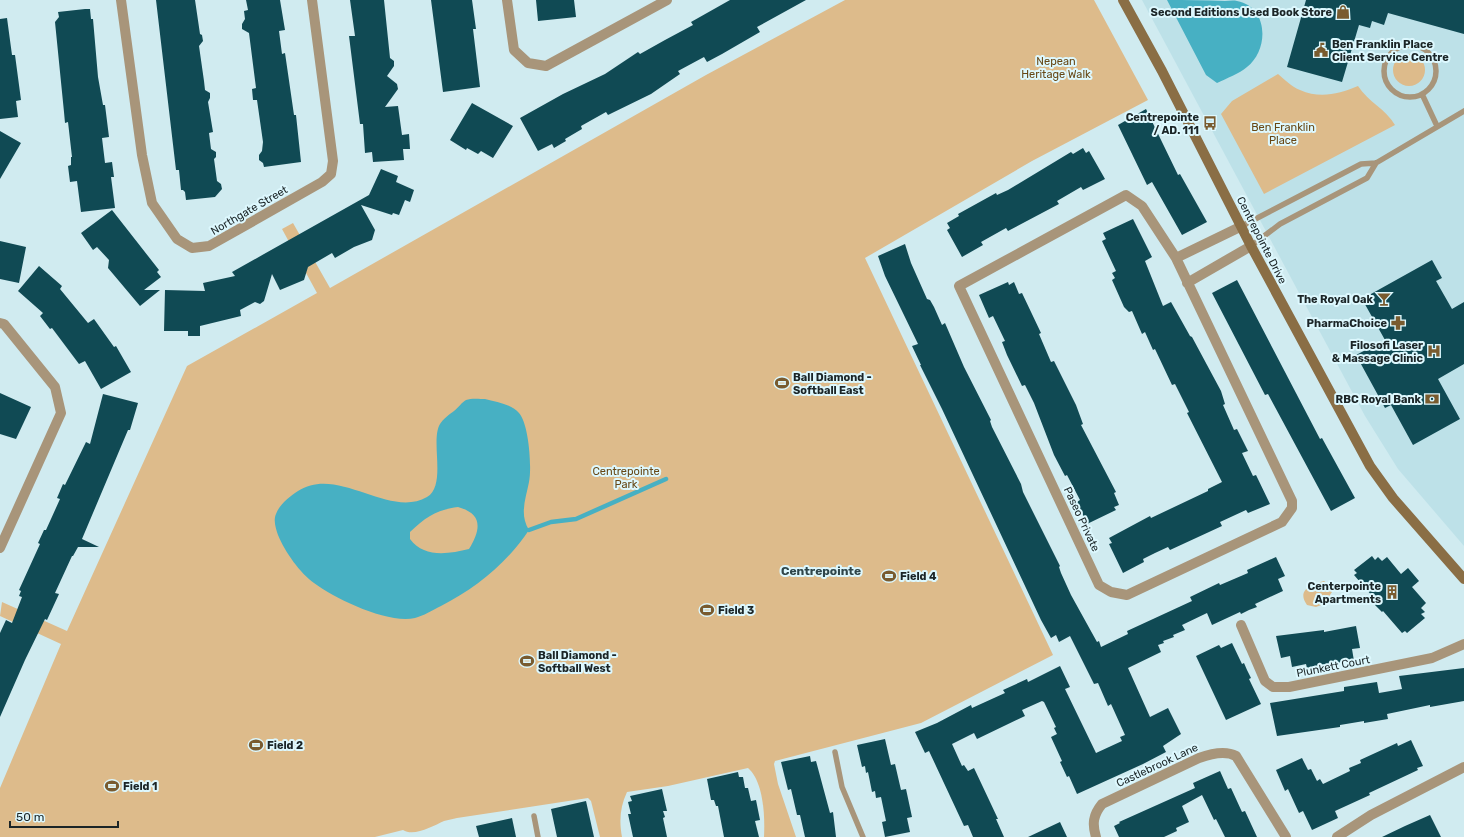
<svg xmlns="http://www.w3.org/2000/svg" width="1464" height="837" font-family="Rubik,sans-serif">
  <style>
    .built { fill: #bde1e8 }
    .green { fill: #ddbb8b }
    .water { fill: #47b0c3; fill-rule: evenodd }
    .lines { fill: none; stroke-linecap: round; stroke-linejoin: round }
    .stream { stroke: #47b0c3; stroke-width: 4.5 }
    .building { fill: #104a54 }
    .lane { stroke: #a8957a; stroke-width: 5.5 }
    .street { stroke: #a8957a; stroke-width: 10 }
    .secondary { stroke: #8a6e45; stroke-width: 10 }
    .labels { text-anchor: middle; stroke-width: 4; stroke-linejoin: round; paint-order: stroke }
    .poi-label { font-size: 11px; font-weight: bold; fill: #1b2527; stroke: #ddf8fe; text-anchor: end }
    .park-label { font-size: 11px; fill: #674715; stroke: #ddf8fe }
    .street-label { font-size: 11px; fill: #1b2527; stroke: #ddf8fe }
    .neighbourhood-label { font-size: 12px; font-weight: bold; fill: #2e4549; stroke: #ddf8fe }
  </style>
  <rect width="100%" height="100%" fill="#d0ebf0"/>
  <path class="built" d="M1142,0H1464V546L1398,469L1365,416Z"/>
  <path class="green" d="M845,0H1094L1148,100L1032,161L865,258L1053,655L921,723L775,761L774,764L778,784L796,837H764C765,817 764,782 748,768L668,786L627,792C620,807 619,821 622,837H600L591,801L588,798L457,818C453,819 448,820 444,821C433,826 414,837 403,830L375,837H0V788L61,644L0,616L2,602L67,631L187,366L317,293L282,229L293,223L330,288L706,75Z
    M1393 70a16 16 0 1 1 32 0a16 16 0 1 1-32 0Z
    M1278,74C1284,79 1292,87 1300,90C1320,99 1339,94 1358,86C1368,102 1386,109 1395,125L1264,194L1221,114L1232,101Z
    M1324,581L1328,584L1332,592L1324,604L1316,607L1307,605C1296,590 1312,584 1324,581Z"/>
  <path class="water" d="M1167,0C1186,0 1206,0 1225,1C1229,1 1233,0 1237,1C1269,7 1269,50 1247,67C1239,74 1227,78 1217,83L1206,75Z
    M485,399C496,402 512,404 519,413C529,424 532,468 529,482C526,498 519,514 529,530C507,563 476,588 441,606C433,610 423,616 415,618C387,624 336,599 314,583C300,573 285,552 278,535C276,529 273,521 276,514C279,505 290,496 298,491C338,465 389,519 427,497C447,485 430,441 440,424C443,419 450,414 454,411C458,408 462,402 466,400C471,398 480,399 485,399ZM458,507C483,514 481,529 469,549C448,554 424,558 410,539V532C426,517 436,510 458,507Z"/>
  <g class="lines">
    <path class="stream" d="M529,530L551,522L576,519L666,479"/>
  </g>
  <path class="building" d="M156,0H195L200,34L202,35L203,41L199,46L204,81L205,90L210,93V98L208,102L213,132L209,133L211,149L216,152V157L214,159L217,181L221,184L222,189L215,197L186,200L185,192L183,190H181L179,170H176Z
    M246,0H280L285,30L279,31L282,54L285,53L294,115H296L301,162L264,167L263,163L259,160V155L262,151L263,142L257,100H253L252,89L256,88L249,33L242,29V24L245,19L244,11L248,10Z
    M350,0H384L390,58L394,61V66L387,76L397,84L398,89L385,107L398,106L402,135L409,134L410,149H403L404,160L373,162L372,152L365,153L363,124H360L349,36H355Z
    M431,0H472L476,29H473L480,87L443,92Z
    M536,0H574L576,17L538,21Z
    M730,0H806L757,27L760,32L722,54L707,62L704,57L678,71L680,74L651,94L608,115L606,112L581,126L582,129L565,139L566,141L554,148L552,144L538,151L520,118L563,94L605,74L638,52L640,54L665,40L693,25L691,22Z
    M1306,0H1464V34L1388,13L1384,25L1372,21L1370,28L1359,25L1342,82L1287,67Z
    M85,9H90L91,19H93L98,77L103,105H105L109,137L102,138L105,163L112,162L114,177H111L115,208L81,212L77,181L70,182L68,166L71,165V157H72L68,122L65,123L64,112L55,22L59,17L58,12Z
    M7,18L12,55H15L21,100L16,101L18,117L0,119V19Z
    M472,103L513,126L493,158L481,151L478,154L467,148L466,150L450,140Z
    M1146,109L1178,175L1180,174L1207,222L1182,235L1152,182L1147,185L1118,125Z
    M0,131L21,143L0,179Z
    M1083,148L1086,153L1089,151L1105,179L1083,190L1081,187L1057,201L1059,204L1008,231L1006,228L981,242L983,245L962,257L947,230L950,228L947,223L959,216L958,214L996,193L997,195L1008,190L1071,152L1073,154Z
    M381,169L398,176L396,182L414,190L410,202L405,200L399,215L393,213L392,215L361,205L375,230L372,240L354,247L335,258L332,253L308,267L304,280L280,290L272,274L264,301L260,304L255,302L240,310L241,316L200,326V336H188V331H164L165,290L205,291L203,283L235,276L232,272L369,195Z
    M112,210L159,270L157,272L161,277L144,290H160L140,306L108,268L109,260L97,247L93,250L81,233Z
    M1133,219L1152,257L1145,261L1163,306L1171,302L1190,336L1192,337L1221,391L1225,404L1223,405L1234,430L1237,429L1248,451L1242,453L1253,476L1256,475L1270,504L1248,513L1246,510L1220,522L1222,526L1170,550L1168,547L1155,553L1143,559L1144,562L1123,573L1109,544L1112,543L1109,538L1150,516L1151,518L1208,491V489L1222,482L1187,413L1189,412L1175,384L1172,385L1155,349L1153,350L1145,332L1142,334L1132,311L1129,312L1124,307L1112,280L1115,278L1112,273L1116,271L1102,241L1106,239L1103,233Z
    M0,241L26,247L19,283L0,279Z
    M905,244L911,263L927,299L930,300L934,307L942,325L945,323L964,367L991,420L990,421L992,427L1021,484L1023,492L1060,566L1059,567L1061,573L1071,595L1097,642L1099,641L1101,647L1128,634L1127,631L1192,601L1190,597L1219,583L1220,585L1248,573L1247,570L1276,557L1285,576L1278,579L1283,591L1255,604L1257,607L1249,610L1241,614L1240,612L1212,625L1207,613L1182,625L1185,630L1173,635L1174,637L1163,641L1164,643L1158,645L1161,652L1128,668L1150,717L1168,708L1181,734L1163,746L1166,752L1143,764L1077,794L1069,776L1067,777L1060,762L1062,761L1051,737L1057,734L1054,728L1056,727L1044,702L1042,701L1022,710L1025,716L977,739L974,733L952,744L962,766L964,765L968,771L974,768L998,819H996L1004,837H973L968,825L964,826L929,751L925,753L915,732L937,723L971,705L972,708L1005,693L1003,690L1027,679L1028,682L1060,666L1070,687L1065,689L1096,753L1122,741L1120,737L1125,735L1111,704L1108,706L1098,683L1094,684L1070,636L1059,642L1056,635L1051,638L1041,620L942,409L920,365H921L912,346L918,344L885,276L878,256Z
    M1432,260L1442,278L1436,281L1452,309L1464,302V364L1438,379L1460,419L1413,445L1391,405L1385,408L1356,355L1385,340L1362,299Z
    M39,266L62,286L60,289L88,323L94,319L114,347L116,346L131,372L101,389L85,361L79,364L52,328L50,329L40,316L43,313L18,291Z
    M1237,280L1320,439L1322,438L1355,498L1331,511L1268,394L1265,395L1212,293Z
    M1008,282L1009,285L1014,282L1019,294L1022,293L1041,333L1039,334L1051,362L1054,361L1076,405L1083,424L1081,425L1116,492L1114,493L1119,505L1114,507L1116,510L1087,524L1077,502L1080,500L1067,475L1065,476L1054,455L1034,403L1025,385L1022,386L1007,355L1002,342L1005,341L993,316L989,318L979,295Z
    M0,393L31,407L16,439L0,434Z
    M103,394L138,403L130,430H128L82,539L99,547H78L73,556H72L55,593L59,594L47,620L45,619L25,660L0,717V633L6,620L12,623L22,597L19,596L21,591L19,590L40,544L38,543L44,530H46L60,499L57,498L63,484L65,485L86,442L90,444Z
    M1372,556L1375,560L1378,557L1382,561L1387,557L1401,574L1408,568L1419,581L1412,587L1426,603L1421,608L1425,612L1421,614L1425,618L1407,633L1405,631L1402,633L1383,611L1382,612L1373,603L1371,599L1373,597L1354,575L1357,573L1354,570Z
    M1356,626L1360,648L1352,649L1354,661L1307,668L1306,664L1292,667L1290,656L1281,658L1276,636L1324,630V632Z
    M1232,643L1242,664L1244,663L1247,670L1251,678L1249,679L1261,704L1226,720L1196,656L1219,645L1221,648Z
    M1464,668V701L1430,707V705L1387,714L1388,719L1364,723V721L1340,725V727L1277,736L1270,703L1344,691V687L1377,682L1379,693L1402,689L1399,676Z
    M885,739L891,765L895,764L901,790L906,789L912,817L907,818L910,832L885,837L882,822L886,821L881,797L876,798L875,791L872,792L868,772L866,773L865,766L862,767L857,745Z
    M1411,740L1423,766L1417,768L1418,770L1369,793L1370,795L1335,811L1338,818L1312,830L1303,811L1299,813L1288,789L1285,791L1276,770L1302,758L1308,770L1311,769L1317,781L1320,779L1323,784L1350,771L1349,768L1361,763L1360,760L1397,743L1398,746Z
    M810,756L811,762L816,761L830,813L833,812L836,837H805L800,815H797L791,789L788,790L781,762Z
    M1220,771L1228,789L1231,788L1242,812L1245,811L1257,837H1225L1216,819L1214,820L1202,795L1182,806L1189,822L1176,828L1177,831L1164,837H1119L1114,826L1120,823L1119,822L1195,788L1193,783Z
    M738,772L739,777H743L745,788H748L751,801L756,800L760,820L755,821L759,837H724L718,806H716L714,800H711L707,779Z
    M662,789L667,811H663L665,817L663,818L667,837H633L628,814H631L628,802L632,801L630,796Z
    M586,801L594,837H557L551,809Z
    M1430,815L1441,837H1382L1405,826Z
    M512,818L516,837H479L476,826Z
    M1060,822L1067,837H1028Z"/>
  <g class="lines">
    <path class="lane" d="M1384 71a26 26 0 1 1 52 0a26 26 0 1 1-52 0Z
      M1422,94L1437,126
      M1242,226L1361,164L1376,163L1464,111
      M1251,246L1280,224L1367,178L1376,163
      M835,752L842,787L863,837
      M534,816L538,837"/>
    <path class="street" d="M121,0L142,155L152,203L177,239L192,248L209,246L322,182L331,174L333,161L312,0
      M507,0L514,50L528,63L546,66L667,0
      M1126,195L1142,206L1176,258L1292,501V508L1282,522L1127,595L1111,592L1099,585L959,286Z
      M1176,258L1242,226
      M1187,283L1251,246
      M0,323L4,324L55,387L61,413L0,548
      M1241,625L1265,681L1273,687H1289L1432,658L1464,644
      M1096,837C1092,824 1093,815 1102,804L1199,758C1210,754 1225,750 1236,756L1286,837
      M1337,837L1371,815L1464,767"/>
    <path class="secondary" d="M1123,0L1162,71L1251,246L1370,466L1393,498L1464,579"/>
  </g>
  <defs>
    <symbol id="shop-bare" viewBox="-9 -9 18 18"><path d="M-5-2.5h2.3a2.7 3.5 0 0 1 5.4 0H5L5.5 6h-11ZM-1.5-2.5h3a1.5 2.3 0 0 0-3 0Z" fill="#795b2f" stroke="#ddf8fe" stroke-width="2.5" paint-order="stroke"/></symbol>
    <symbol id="civic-bare" viewBox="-9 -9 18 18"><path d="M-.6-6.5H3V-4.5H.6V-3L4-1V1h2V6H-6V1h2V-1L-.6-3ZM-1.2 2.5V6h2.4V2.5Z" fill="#795b2f" stroke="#ddf8fe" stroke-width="2.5" paint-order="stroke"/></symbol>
    <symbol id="bus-bare" viewBox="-9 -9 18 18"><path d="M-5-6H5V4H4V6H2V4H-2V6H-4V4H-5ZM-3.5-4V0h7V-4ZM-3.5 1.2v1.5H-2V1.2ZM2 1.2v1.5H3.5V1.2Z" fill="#795b2f" stroke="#ddf8fe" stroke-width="2.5" paint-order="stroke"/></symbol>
    <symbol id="bar-bare" viewBox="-9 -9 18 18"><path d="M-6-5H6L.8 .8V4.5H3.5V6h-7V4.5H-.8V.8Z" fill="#795b2f" stroke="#ddf8fe" stroke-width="2.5" paint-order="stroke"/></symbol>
    <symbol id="pharmacy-bare" viewBox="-9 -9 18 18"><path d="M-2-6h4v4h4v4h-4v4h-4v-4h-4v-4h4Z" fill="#795b2f" stroke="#ddf8fe" stroke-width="2.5" paint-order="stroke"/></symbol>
    <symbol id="hospital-bare" viewBox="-9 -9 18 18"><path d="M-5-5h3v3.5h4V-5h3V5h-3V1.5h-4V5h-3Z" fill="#795b2f" stroke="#ddf8fe" stroke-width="2.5" paint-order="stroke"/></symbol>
    <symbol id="stadium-bare" viewBox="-9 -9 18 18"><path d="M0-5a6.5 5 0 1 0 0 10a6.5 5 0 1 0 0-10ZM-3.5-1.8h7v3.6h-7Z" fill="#795b2f" stroke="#ddf8fe" stroke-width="2.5" paint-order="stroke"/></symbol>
    <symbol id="bank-bare" viewBox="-9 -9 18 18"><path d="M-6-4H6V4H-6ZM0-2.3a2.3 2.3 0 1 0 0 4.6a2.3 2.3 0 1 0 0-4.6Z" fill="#795b2f" stroke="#ddf8fe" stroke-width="2.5" paint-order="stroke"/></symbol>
    <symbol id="building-bare" viewBox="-9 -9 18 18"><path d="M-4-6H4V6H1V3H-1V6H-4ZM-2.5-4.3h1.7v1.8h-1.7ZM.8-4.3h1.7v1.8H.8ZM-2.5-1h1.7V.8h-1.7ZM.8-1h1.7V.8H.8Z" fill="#795b2f" stroke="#ddf8fe" stroke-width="2.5" paint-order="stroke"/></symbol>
  </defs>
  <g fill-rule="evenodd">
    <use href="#shop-bare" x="1333" y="2" width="20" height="20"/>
    <use href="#civic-bare" x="1311" y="40" width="20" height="20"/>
    <use href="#bus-bare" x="1200" y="113" width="20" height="20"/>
    <use href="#bar-bare" x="1374" y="289" width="20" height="20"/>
    <use href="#pharmacy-bare" x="1388" y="313" width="20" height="20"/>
    <use href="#hospital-bare" x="1424" y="341" width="20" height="20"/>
    <use href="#stadium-bare" x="772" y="373" width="20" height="20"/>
    <use href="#bank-bare" x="1422" y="389" width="20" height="20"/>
    <use href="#stadium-bare" x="879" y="566" width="20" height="20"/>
    <use href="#building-bare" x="1382" y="582" width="20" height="20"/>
    <use href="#stadium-bare" x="697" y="600" width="20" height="20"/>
    <use href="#stadium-bare" x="517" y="651" width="20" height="20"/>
    <use href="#stadium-bare" x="246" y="735" width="20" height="20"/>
    <use href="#stadium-bare" x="102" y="776" width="20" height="20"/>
  </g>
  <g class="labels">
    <g class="poi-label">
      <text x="1332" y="16">Second Editions Used Book Store</text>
      <text x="1332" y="48" text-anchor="start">Ben Franklin Place<tspan x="1332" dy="13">Client Service Centre</tspan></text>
      <text x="1199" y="121">Centrepointe<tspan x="1199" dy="13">/ AD. 111</tspan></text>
      <text x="1373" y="303">The Royal Oak</text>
      <text x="1387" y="327">PharmaChoice</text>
      <text x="1423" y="349">Filosofi Laser<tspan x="1423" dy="13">&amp; Massage Clinic</tspan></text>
      <text x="793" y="381" text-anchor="start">Ball Diamond -<tspan x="793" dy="13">Softball East</tspan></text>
      <text x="1421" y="403">RBC Royal Bank</text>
      <text x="900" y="580" text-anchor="start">Field 4</text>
      <text x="1381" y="590">Centerpointe<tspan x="1381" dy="13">Apartments</tspan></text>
      <text x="718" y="614" text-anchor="start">Field 3</text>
      <text x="538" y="659" text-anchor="start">Ball Diamond -<tspan x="538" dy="13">Softball West</tspan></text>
      <text x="267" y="749" text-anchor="start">Field 2</text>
      <text x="123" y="790" text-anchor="start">Field 1</text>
    </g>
    <g class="park-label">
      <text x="1056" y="65">Nepean<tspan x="1056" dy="13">Heritage Walk</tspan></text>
      <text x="1283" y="131">Ben Franklin<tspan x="1283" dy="13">Place</tspan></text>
      <text x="626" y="475">Centrepointe<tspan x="626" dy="13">Park</tspan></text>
    </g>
    <g class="street-label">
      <text transform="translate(249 210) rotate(-30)" y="4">Northgate Street</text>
      <text transform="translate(1262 240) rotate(63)" y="4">Centrepointe Drive</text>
      <text transform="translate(1082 519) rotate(65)" y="4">Paseo Private</text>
      <text transform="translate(1333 666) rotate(-11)" y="4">Plunkett Court</text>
      <text transform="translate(1157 765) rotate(-25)" y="4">Castlebrook Lane</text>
    </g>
    <g class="neighbourhood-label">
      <text x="821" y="575">Centrepointe</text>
    </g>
  </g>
  <path d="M10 821v6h108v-6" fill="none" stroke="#1b2527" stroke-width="2"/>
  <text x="16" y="821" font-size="12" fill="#1b2527" stroke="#ddf8fe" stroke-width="3" paint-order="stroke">50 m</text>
</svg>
